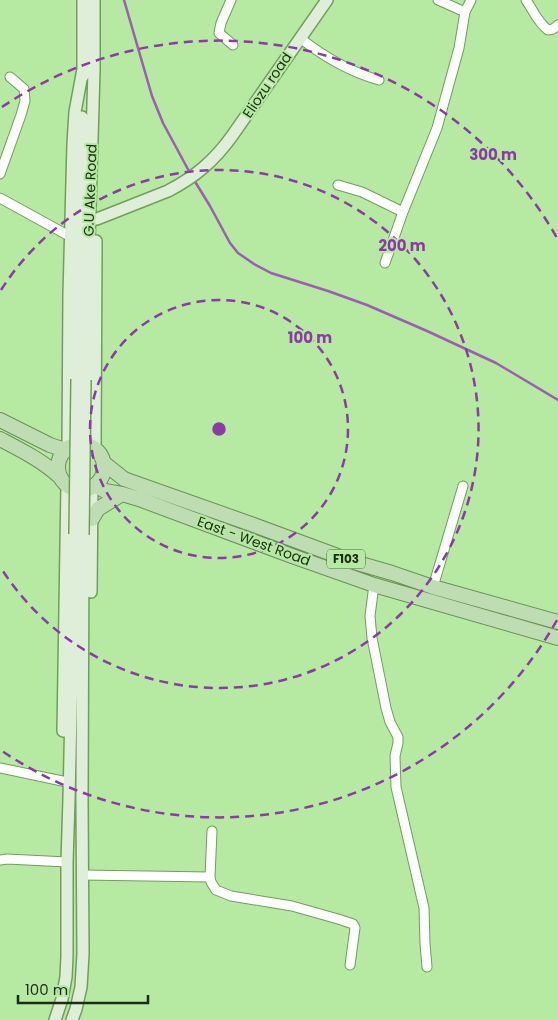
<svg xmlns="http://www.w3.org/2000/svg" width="558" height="1020" font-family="Poppins,sans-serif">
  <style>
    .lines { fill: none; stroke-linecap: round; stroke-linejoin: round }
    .stream { stroke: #9d5db4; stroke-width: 2.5 }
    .street-casing { stroke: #709f5b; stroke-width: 11 }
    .secondary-casing { stroke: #709f5b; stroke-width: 14 }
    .primary-casing { stroke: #6a9158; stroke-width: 16 }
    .street { stroke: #fff; stroke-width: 9 }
    .secondary { stroke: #dfeed8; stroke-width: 11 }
    .primary { stroke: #bfddb2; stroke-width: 14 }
    .secondary-bridge-casing { stroke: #709f5b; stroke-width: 14; stroke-linecap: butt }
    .secondary-bridge { stroke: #dfeed8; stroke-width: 11 }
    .ring { fill: none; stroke: #8d3aa9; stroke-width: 2.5; stroke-dasharray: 9 6 }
    .labels { text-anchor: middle; stroke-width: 4; stroke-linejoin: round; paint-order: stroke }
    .shield { fill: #b6e9a1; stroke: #4a663d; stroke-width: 1 }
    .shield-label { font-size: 12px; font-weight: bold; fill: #1b2e12 }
    .street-label { font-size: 14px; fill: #1b2e12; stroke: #b6e9a1 }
    .centre { fill: #8d3aa9; stroke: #b6e9a1; stroke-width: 2.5 }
    .ring-label { font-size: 15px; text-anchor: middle; font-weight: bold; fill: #8d3aa9; stroke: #b6e9a1; stroke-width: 4; stroke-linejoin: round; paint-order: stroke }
  </style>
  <rect width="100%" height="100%" fill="#b6e9a1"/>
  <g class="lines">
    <path class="stream" d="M124,0L152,96L163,123L190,173
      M194,180L210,206L230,243L238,253L254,264L271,273L328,291L367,305L427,331L496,363L558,400"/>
    <defs>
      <path id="street" d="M231,0L221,23L219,33L233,45
        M438,0L465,12
        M526,0C533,10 538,23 548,30L553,29L558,25
        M300,38C323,56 350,72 379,80
        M0,174L21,115L25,101L24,89L10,77
        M338,185L362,192L403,212L437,128L459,48L465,12L471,0
        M0,198L71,237
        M385,263L403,212
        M374,585L370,616L372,638L386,708L390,722L398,737V743L395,756L396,787L424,908L425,944L427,967
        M433,587L463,486
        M0,768L67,782
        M0,860L7,859L67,862
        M82,875L210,877L212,831
        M210,877L211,882L216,890L231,896L292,906L338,919L353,924L355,928L350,965"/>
      <path id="secondary" d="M83,76V0
        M97,219L168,191C195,177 214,161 232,136L327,0
        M77,379L82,117
        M85,380L94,70V0
        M68,448L69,295L73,144L75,112L83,69
        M95,450L96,241
        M91,592L92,487
        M63,731L67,485
        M55,1020L62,999L66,977L67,956V862L69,799L75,534
        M72,1020L76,1009L81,987L83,954L82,801L83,535"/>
      <path id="primary" d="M0,420L50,445L65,450
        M0,439C21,450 43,461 60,477
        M58 467a23 23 0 1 1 46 0a23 23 0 1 1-46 0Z
        M104,463L124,479L138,484L251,524L354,562L392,573L433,587L558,622
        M95,485L105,491L122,494L139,499L292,556L374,585L558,638
        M92,519L98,509L122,494"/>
    </defs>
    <use href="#street" class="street-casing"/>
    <use href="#secondary" class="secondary-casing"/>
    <use href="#primary" class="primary-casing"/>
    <use href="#street" class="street"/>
    <use href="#secondary" class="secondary"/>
    <use href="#primary" class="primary"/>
    <defs>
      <path id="secondary-bridge" d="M75,534L77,379
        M83,535L85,380"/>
    </defs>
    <use href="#secondary-bridge" class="secondary-bridge-casing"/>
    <use href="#secondary-bridge" class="secondary-bridge"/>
  </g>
  <g class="ring">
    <circle cx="219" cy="429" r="129"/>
    <path d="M1 290A259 259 0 1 1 1 568"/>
    <path d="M557 620A388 388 0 0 1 2 751M2 107A388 388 0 0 1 557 238"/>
  </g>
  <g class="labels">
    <rect class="shield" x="327" y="549.5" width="38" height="19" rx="4"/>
    <g class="shield-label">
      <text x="346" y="563">F103</text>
    </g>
    <g class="street-label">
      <text transform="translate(267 85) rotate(-56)" y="5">Eliozu road</text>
      <text transform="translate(90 190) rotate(-88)" y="5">G.U Ake Road</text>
      <text transform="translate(254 541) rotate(20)" y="5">East - West Road</text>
    </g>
  </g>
  <circle cx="219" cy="429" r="8" class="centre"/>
  <g class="ring-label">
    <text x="493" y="160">300 m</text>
    <text x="402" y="251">200 m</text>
    <text x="310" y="343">100 m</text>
  </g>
  <path d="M18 995v8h130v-8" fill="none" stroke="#1b2e12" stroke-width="2.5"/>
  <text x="25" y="995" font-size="15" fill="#1b2e12" stroke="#b6e9a1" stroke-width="4" paint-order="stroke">100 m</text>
</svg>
